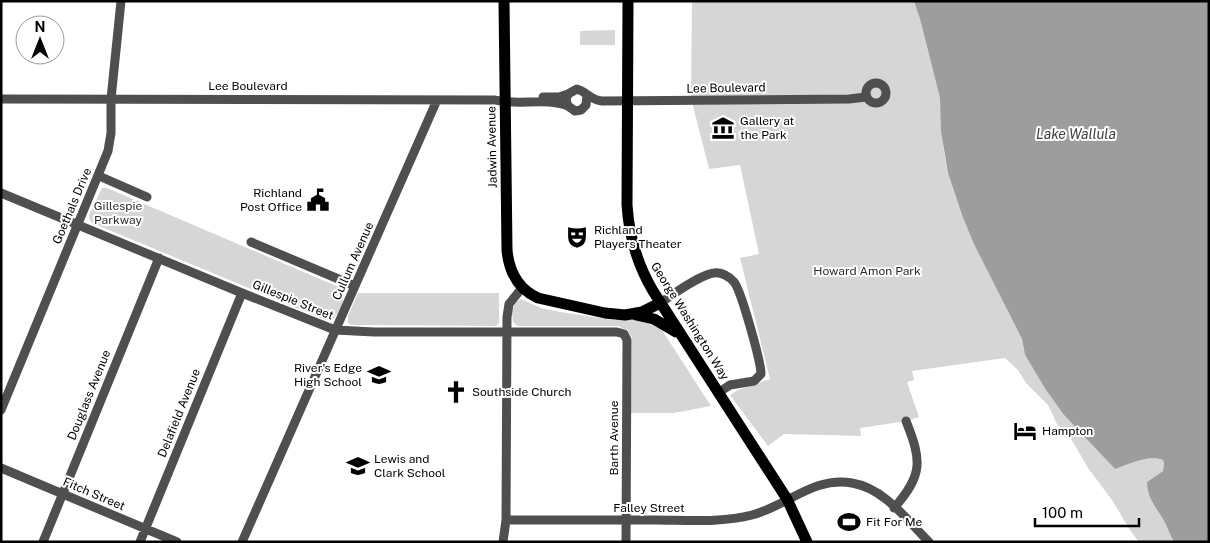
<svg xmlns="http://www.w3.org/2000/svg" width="1210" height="543" font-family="'Public Sans',sans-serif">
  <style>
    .green { fill: #d6d6d6 }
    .water { fill: #9d9d9d }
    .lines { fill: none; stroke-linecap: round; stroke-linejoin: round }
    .minor { stroke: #4f4f4f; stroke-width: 9 }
    .major { stroke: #000; stroke-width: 11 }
    .labels { text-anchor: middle; stroke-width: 4; stroke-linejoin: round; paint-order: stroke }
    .street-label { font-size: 12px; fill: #000; stroke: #fff }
    .poi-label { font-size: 12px; fill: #000; stroke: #fff; text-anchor: start }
    .park-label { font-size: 12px; fill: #2d2d2d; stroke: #fff }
    .water-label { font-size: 14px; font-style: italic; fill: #3e3e3e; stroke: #fff }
  </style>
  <rect width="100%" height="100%" fill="#fff"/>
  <path class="green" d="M692,1H914L920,19L940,98L944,152L948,173L962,215L988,271L1022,339L1025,355L1046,390L1064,415L1115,469C1129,464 1149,454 1163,460L1164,464L1163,471L1147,482C1147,498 1156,507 1163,519C1167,526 1170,535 1174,542H1139L1130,530L1112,500L1088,468L1073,442L1057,424L1048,405L1026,383L1018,370L1005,358L912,371L914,380L907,382L919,417L907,421L860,428L861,436L784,434L768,446L730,395L738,390L770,379L740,258L759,254L740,165L709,169L691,98Z
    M615,30V45H580V31Z
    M102,188H107L341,288C348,296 339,314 332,320H326L92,223L89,219V215Z
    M358,293H499V323L496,326L352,325L348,323V316Z
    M521,299L541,308L560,312L614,320L644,318L658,324L711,406L674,413H631L632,338L628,331L618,326H517L513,322L512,312L515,303Z"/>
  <path class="water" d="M914,1H1209V542H1174C1170,535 1167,526 1163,519C1156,507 1147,498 1147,482L1163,471L1164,464L1163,460C1149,454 1129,464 1115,469L1064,415L1046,390L1025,355L1022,339L974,244L962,215L948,173L941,131L940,98L920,19Z"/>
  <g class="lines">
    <path class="minor" d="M866 93a10 10 0 1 1 20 0a10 10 0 1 1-20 0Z
      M587,95L586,105L581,110L575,111L568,106L566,100L568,94L577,89C587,92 590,100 602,101L849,99L866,97
      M543,97H559L568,94
      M1,99L495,100C519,106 545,97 568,106
      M99,176L147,197
      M1,193L242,293L335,330L374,332H617L624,334L627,340L626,542
      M251,242L355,286
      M660,303C672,295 701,274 714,273C721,272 729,276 734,282C741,290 761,362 761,374L754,381L730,385L718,393
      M1,410L108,151L111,133V99L121,1
      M1,468L177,542
      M894,508C923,475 922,461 906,421
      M506,520C556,520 605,520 654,520C687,520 721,523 752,515C787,506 814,476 852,483C884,488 907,520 929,542
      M43,542L159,258
      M140,542L242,293
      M242,542L437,100
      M503,542L506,520L507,317L509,304L522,288"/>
    <path class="major" d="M504,1L507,250C509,272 518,289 538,298L605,313L625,315L642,312L660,303
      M628,1L627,205C629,236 637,264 653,291L787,499L807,542
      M636,315L654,319L676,332"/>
  </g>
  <defs>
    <symbol id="museum-bare" viewBox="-9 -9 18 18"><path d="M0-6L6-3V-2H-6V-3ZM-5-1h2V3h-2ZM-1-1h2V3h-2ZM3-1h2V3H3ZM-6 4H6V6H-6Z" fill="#000" stroke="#fff" stroke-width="2.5" paint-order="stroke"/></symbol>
    <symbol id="civic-bare" viewBox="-9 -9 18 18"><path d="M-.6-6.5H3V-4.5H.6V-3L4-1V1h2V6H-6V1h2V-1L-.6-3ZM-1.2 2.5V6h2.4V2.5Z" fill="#000" stroke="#fff" stroke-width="2.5" paint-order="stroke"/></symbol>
    <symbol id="theatre-bare" viewBox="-9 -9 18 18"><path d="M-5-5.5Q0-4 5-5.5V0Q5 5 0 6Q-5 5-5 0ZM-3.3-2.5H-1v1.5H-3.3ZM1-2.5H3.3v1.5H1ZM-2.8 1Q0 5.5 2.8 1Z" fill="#000" stroke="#fff" stroke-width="2.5" paint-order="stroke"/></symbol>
    <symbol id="school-bare" viewBox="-9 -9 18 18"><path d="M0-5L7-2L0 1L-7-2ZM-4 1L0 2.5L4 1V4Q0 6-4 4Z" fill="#000" stroke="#fff" stroke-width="2.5" paint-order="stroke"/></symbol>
    <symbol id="church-bare" viewBox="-9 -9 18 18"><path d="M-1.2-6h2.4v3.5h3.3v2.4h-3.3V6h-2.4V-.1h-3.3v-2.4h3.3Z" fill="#000" stroke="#fff" stroke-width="2.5" paint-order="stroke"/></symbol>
    <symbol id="hotel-bare" viewBox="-9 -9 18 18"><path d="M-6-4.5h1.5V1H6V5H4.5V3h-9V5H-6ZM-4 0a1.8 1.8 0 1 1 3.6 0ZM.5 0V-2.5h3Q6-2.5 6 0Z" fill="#000" stroke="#fff" stroke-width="2.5" paint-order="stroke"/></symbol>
    <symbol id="stadium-bare" viewBox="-9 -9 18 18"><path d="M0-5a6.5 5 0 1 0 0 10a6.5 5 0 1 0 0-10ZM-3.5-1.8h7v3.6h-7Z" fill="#000" stroke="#fff" stroke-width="2.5" paint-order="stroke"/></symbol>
  </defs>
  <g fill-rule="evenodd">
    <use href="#museum-bare" x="707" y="112" width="32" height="32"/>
    <use href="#civic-bare" x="302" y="184" width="32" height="32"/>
    <use href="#theatre-bare" x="561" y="221" width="32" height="32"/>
    <use href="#school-bare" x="363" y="359" width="32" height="32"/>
    <use href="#church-bare" x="440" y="376" width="32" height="32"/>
    <use href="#hotel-bare" x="1009" y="415" width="32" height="32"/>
    <use href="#school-bare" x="342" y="450" width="32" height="32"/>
    <use href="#stadium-bare" x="833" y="506" width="32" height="32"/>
  </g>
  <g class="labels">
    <g class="street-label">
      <text x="248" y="90">Lee Boulevard</text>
      <text transform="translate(726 88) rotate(-1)" y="4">Lee Boulevard</text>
      <text transform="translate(492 147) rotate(-91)" y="4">Jadwin Avenue</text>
      <text transform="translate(72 206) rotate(-67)" y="4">Goethals Drive</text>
      <text transform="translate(353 261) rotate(-66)" y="4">Cullum Avenue</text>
      <text transform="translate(293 300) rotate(22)" y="4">Gillespie Street</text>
      <text transform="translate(690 321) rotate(58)" y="4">George Washington Way</text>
      <text transform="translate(89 395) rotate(-68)" y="4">Douglass Avenue</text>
      <text transform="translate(179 413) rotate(-68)" y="4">Delafield Avenue</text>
      <text transform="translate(614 438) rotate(-90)" y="4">Barth Avenue</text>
      <text transform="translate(94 494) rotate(23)" y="4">Fitch Street</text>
      <text x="649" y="512">Falley Street</text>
    </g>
    <g class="poi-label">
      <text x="740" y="125">Gallery at<tspan x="740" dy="14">the Park</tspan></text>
      <text x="302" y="197" text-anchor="end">Richland<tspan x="302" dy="14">Post Office</tspan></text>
      <text x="594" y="234">Richland<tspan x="594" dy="14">Players Theater</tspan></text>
      <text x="362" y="372" text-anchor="end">River's Edge<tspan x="362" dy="14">High School</tspan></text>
      <text x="472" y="396">Southside Church</text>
      <text x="1042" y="435">Hampton</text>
      <text x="374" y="463">Lewis and<tspan x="374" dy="14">Clark School</tspan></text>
      <text x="866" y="526">Fit For Me</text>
    </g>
    <g class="park-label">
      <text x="118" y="210">Gillespie<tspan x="118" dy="14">Parkway</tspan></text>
      <text x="867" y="275">Howard Amon Park</text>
    </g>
    <g class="water-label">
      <text x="1076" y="139">Lake Wallula</text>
    </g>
  </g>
  <rect width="1210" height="543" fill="none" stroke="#000000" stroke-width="5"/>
  <g transform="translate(40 40)"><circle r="24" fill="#ffffff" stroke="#999999"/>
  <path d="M0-4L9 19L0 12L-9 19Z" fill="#000000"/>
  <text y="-8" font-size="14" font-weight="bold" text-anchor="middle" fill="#000000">N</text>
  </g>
  <path d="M1035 518v8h104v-8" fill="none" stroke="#000000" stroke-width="2.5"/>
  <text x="1042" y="518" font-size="15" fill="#000000" stroke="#ffffff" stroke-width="4" paint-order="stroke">100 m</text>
</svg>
